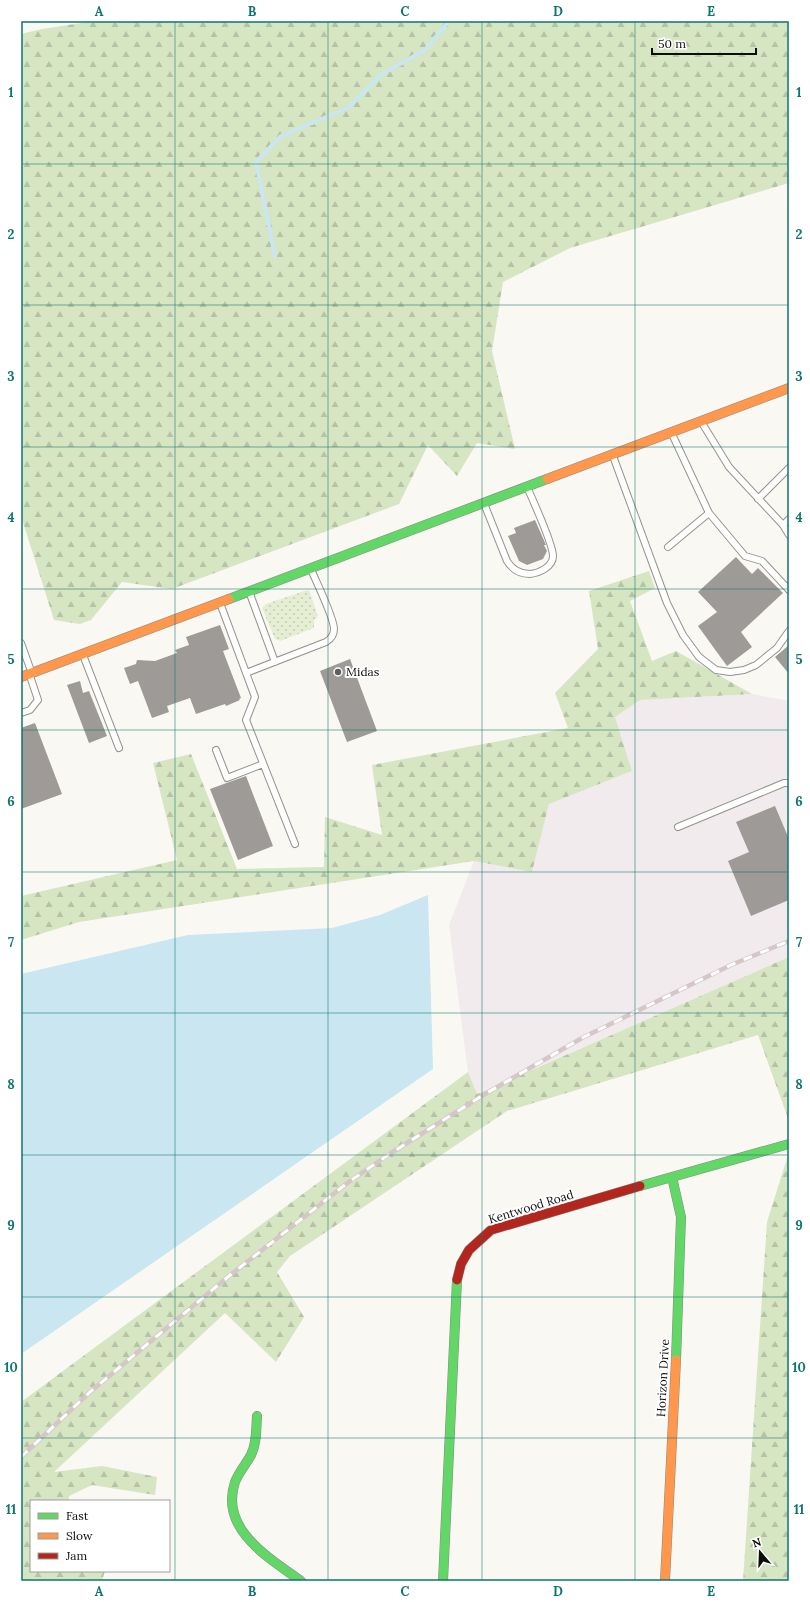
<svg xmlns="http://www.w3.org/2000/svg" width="810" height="1602" font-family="Lora,serif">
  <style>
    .industrial { fill: #f1ebee }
    .grass { fill: url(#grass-dots) }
    .forest { fill: url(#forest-firs) }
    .water { fill: #cae6f1 }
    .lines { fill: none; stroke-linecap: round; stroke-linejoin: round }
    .stream { stroke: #cae6f1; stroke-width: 4 }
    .building { fill: #9d9a97 }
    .lane-casing { stroke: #949390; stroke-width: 8 }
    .fast-casing { stroke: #8a8987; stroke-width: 10 }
    .slow-casing { stroke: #8a8987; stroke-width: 10 }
    .jam-casing { stroke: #8a8987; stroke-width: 10 }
    .lane { stroke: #fefefd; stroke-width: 6 }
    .fast { stroke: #63d668; stroke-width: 9 }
    .slow { stroke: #ff974d; stroke-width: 9 }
    .jam { stroke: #b3261e; stroke-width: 9 }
    .rail-casing { stroke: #d5c6c7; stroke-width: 4.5 }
    .rail { stroke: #fff; stroke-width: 3; stroke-dasharray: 9; stroke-linecap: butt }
    .grid { fill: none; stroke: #0f766e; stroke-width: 1; stroke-opacity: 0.55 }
    .poi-dot { fill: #605f5d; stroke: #fff; stroke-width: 1.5 }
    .labels { text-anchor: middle; stroke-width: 4; stroke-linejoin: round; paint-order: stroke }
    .poi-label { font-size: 12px; fill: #0d0d0d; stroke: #fff; text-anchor: start }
    .street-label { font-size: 12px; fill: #0d0d0d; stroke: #fff }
    .neatline { fill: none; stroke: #0f766e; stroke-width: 1.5 }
    .grid-label { font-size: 13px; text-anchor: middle; font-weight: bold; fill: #0f766e }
  </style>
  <defs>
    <pattern id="grass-dots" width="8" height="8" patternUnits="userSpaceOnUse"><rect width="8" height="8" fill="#e5eed3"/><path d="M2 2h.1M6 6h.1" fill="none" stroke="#c3cbb4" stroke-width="1.8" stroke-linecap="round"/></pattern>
    <pattern id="forest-firs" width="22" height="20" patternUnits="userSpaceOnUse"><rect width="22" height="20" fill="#d6e5c2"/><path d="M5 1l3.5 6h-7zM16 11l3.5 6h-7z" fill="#b6c3a6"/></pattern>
  </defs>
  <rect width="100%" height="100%" fill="#faf8f2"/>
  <path class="industrial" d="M752,694L789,701V957L476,1094L468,1072L449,925L474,861L532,872L549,804L632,771L615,717L640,700Z"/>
  <path class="grass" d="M309,590L318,616L314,621V628L280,641L275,639L262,608L266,604L304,591Z"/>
  <path class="forest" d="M94,21H789V183L570,248L503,282L492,351L515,449L477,443L457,476L428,445L399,504L172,589L122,582L91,620L80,624L54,620L21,516V34L42,29Z
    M649,571L655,588L630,601L652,661L676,651L752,694L640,700L615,717L632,771L549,804L532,872L474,861L79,922L21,940V896L177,860L153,763L191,754L237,869L324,867L325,817L382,835L372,765L568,728L555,693L598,649L589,591Z
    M789,957V1121L758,1035L507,1111L290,1256L277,1272L304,1317L276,1362L225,1313L54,1472L102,1466L157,1477L155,1495L92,1485L69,1496V1501H31V1571H105L102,1581H21V1402L468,1072L477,1094Z
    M789,1152V1581H743L767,1222Z"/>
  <path class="water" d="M428,895L433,1069L21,1354V974L188,935L332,928L380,915Z"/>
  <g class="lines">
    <path class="stream" d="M275,256L256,162L281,136L348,108L382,74L425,50L449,21"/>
  </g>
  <path class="building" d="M535,520L546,545H544L547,551L543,559L527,565L519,561L508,536L516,533L514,528Z
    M736,557L752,574L758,568L783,593L741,632L752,647L727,666L698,626L717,612L698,592Z
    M220,625L229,649L223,651L241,698L239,699L240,700L226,706L225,704L196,714L190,698L167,706L169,712L152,718L138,681L130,684L124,668L136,664L137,660L155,661L177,653L175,650L189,645L186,637Z
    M789,645V674L775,657Z
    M350,659L377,731L347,742L320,671Z
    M80,681L83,693L89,691L107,736L89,743L67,685Z
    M35,723L62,794L21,809V728Z
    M246,776L273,846L238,860L210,789Z
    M775,806L789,839V900L751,916L728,861L749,852L736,822Z"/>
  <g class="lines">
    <defs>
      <path id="lane" d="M702,423L729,467L783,525L789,519
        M672,434L709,513L745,556L762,561L789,590
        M613,456L667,603L683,635L699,657L716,670L730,672L744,670L756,665L777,648L789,631
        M758,499L789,468
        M485,506L507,561C512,569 520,574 530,574C539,573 553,567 553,556C553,544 534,503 528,489
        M783,525L789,535
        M668,547L709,513
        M250,594L275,662
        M220,603L255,697L246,720L295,844
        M21,643L31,671
        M83,655L119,748
        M246,673L326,642C331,639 334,635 334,629C334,617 316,582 311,569
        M21,713L30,710L38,700L30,676
        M216,750L227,778L263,764
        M678,827L784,783H789"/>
      <path id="fast" d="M229,599L547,479
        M672,1177L681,1217L676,1360
        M640,1186L789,1144
        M257,1416C256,1429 257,1443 251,1455C246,1464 239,1472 235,1482C219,1529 269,1558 301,1581
        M443,1581L457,1280"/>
      <path id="slow" d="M547,479L789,388
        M21,677L229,599
        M665,1581L676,1360"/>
      <path id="jam" d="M457,1280L461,1264L469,1250L491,1230L640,1186"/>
    </defs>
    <use href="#lane" class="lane-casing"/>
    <use href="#fast" class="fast-casing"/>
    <use href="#slow" class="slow-casing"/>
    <use href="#jam" class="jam-casing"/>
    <use href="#lane" class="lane"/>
    <use href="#fast" class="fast"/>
    <use href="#slow" class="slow"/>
    <use href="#jam" class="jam"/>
    <defs>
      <path id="rail" d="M21,1457L90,1392L229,1276L350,1181L391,1153L485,1094L582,1038L731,965L789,941"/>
    </defs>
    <use href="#rail" class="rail-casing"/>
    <use href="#rail" class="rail"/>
  </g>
  <path class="grid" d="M175,21V1581M328,21V1581M482,21V1581M635,21V1581M21,164H789M21,305H789M21,447H789M21,589H789M21,730H789M21,872H789M21,1013H789M21,1155H789M21,1297H789M21,1438H789"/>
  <circle class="poi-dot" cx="338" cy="672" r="4"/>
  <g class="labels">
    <g class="poi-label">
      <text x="346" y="676">Midas</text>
    </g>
    <g class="street-label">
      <text transform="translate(531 1207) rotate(-17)" y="4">Kentwood Road</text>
      <text transform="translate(663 1378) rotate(-87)" y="4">Horizon Drive</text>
    </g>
  </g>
  <rect width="810" height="1602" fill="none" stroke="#ffffff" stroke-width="44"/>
  <rect x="30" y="1500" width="140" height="72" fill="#ffffff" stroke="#9e9e9e"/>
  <rect x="38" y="1513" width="20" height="6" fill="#63d668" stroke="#9e9e9e"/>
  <text x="66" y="1520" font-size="12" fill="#0d0d0d">Fast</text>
  <rect x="38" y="1533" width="20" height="6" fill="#ff974d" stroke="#9e9e9e"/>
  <text x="66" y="1540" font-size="12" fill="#0d0d0d">Slow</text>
  <rect x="38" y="1553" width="20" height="6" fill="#b3261e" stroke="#9e9e9e"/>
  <text x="66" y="1560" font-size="12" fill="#0d0d0d">Jam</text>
  <g transform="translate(760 1552) rotate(341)" stroke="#ffffff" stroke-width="3" paint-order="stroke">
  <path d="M0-3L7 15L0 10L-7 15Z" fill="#0d0d0d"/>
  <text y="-6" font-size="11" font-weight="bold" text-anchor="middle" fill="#0d0d0d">N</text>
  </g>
  <path d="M652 48v6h104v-6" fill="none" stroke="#0d0d0d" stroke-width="2"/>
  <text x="658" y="48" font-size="12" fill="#0d0d0d" stroke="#ffffff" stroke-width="3" paint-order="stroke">50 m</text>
  <rect x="22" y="22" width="766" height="1558" class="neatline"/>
  <g class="grid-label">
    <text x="99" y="16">A</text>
    <text x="252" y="16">B</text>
    <text x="405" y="16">C</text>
    <text x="558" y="16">D</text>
    <text x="711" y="16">E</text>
    <text x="11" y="97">1</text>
    <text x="799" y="97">1</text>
    <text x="11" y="239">2</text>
    <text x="799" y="239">2</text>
    <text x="11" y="381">3</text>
    <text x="799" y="381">3</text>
    <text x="11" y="522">4</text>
    <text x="799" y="522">4</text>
    <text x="11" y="664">5</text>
    <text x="799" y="664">5</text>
    <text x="11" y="806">6</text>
    <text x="799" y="806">6</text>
    <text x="11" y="947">7</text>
    <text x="799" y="947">7</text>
    <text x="11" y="1089">8</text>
    <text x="799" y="1089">8</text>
    <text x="11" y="1230">9</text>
    <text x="799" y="1230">9</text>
    <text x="11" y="1372">10</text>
    <text x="799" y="1372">10</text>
    <text x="11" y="1514">11</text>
    <text x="799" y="1514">11</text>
    <text x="99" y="1596">A</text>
    <text x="252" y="1596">B</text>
    <text x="405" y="1596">C</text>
    <text x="558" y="1596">D</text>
    <text x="711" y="1596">E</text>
  </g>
</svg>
